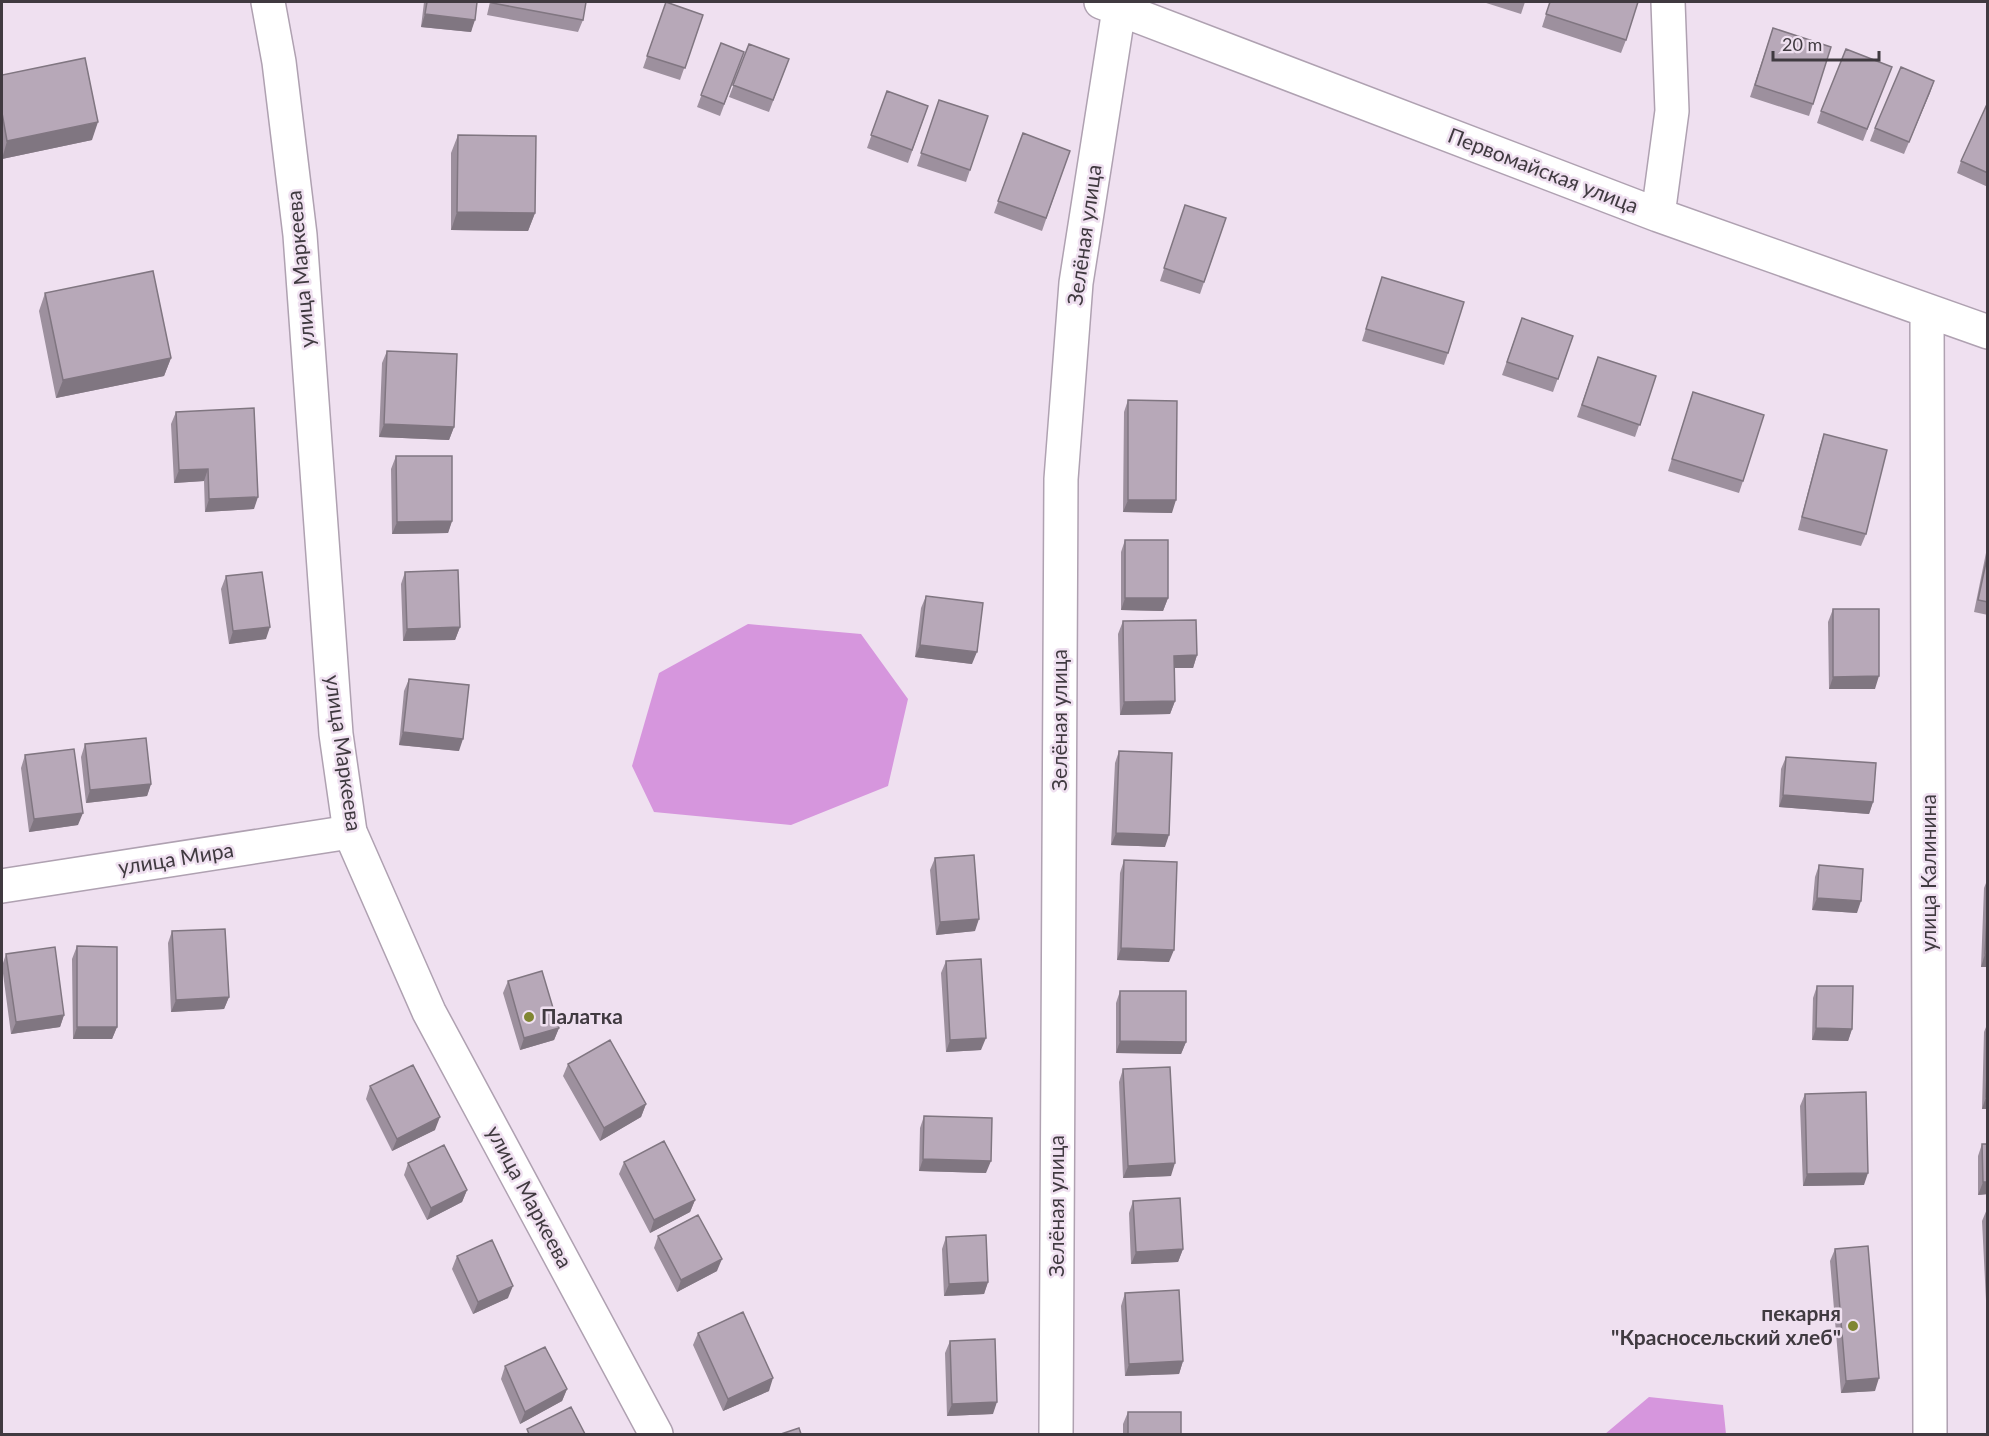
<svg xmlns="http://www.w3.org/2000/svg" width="1989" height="1436" font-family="Lato,sans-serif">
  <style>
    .water { fill: #d696dd }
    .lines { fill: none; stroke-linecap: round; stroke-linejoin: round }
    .street-casing { stroke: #afa1b1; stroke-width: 36 }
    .secondary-casing { stroke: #afa1b1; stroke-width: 36 }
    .street { stroke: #fff; stroke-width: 33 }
    .secondary { stroke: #fff; stroke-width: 33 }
    .wall { fill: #9d909e }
    .shaded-wall { fill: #807681 }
    .building { fill: #b7a8b8; stroke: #807681; stroke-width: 1.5 }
    .poi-dot { fill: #808632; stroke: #efe0f0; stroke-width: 2 }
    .labels { text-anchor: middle; stroke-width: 5; stroke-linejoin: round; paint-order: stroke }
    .street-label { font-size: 21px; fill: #403a40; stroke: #efe0f0 }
    .poi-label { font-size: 21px; font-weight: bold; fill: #403a40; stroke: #efe0f0; text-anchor: start }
  </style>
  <rect width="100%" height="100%" fill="#efe0f0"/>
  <path class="water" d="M748,624L861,634L908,699L888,786L791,825L654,812L632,766L659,673Z
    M1649,1397L1723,1405L1726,1434H1605Z"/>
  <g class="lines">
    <defs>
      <path id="street" d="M1101,2L1658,215L1988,332
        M1658,215L1672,111L1668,2
        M1927,311L1930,1434
        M2,886L350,832
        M1056,1434L1061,479L1076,283L1119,9"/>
      <path id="secondary" d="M268,2L279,62L300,235L336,734L350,832L429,1012L656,1434"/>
    </defs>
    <use href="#street" class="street-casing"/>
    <use href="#secondary" class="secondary-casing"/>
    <use href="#street" class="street"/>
    <use href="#secondary" class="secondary"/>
  </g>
  <path class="wall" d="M424,2H477L471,32L421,27Z
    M490,2H586L583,20L578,32L487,15Z
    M666,2L703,15L680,80L643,68Z
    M1483,2H1525L1521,14Z
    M1550,2L1626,40L1621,53L1542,27Z
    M1773,28L1813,104L1809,116L1750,97Z
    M721,43L744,52L720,116L697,107Z
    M749,44L789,59L769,112L729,97Z
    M2,75L92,140L2,159Z
    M1887,79L1863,141L1817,123L1821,111Z
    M1934,81L1904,154L1870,141L1875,128Z
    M887,91L928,106L908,163L867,148Z
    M939,100L988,116L966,182L917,166Z
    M1988,102V187L1957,173L1961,161Z
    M1023,133L1070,151L1042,231L994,213Z
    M458,135L535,213L528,231L451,230V153Z
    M1181,217L1226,218L1200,294L1160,281Z
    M1382,277L1448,353L1444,365L1362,341Z
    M45,293L171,358L164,376L56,398L39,311Z
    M1522,318L1573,336L1553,392L1502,375Z
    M387,351L454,427L449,440L379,437L382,363Z
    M1598,357L1656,376L1635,437L1577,417Z
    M1693,392L1743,481L1739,493L1668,471Z
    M1128,400L1172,513L1123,512L1124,412Z
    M176,412L254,509L205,512L204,481L174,483L171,424Z
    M1824,434L1866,534L1861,546L1798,530L1820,446Z
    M396,456L452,521L448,533L392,534L391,469Z
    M1125,540L1168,598L1163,611L1121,610V552Z
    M1988,543V615L1974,612Z
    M405,572L460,627L455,640L403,641L401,584Z
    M226,576L266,639L229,644L221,589Z
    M926,596L972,664L915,657L921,608Z
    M1833,609L1875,689H1829L1828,622Z
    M1123,621L1197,655L1193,668H1174L1175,701L1170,714L1120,715L1118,634Z
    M409,679L459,751L399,745L404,691Z
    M85,744L151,784L147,796L86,803L81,757Z
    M1119,751L1165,847L1111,845L1115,763Z
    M25,755L78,825L29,832L21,768Z
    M1786,757L1873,802L1869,814L1779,807L1781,769Z
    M935,858L975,931L936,935L930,870Z
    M1124,860L1169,962L1117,960L1120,873Z
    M1819,865L1857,913L1812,910L1815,877Z
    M1988,878V967H1981L1984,888Z
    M172,931L229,997L224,1009L171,1012L168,943Z
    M77,946L117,1027L112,1039H73L72,959Z
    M6,954L64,1015L60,1027L11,1034L2,966Z
    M946,961L981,1050L946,1052L941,973Z
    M508,981L559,1028L554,1040L520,1050L503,993Z
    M1817,986L1852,1029L1848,1041L1812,1040L1813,998Z
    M1120,991L1186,1042L1181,1054L1116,1053V1003Z
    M1988,1022V1109H1982L1984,1032Z
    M568,1064L646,1104L641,1117L600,1141L563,1076Z
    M1123,1069L1171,1176L1123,1178L1119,1082Z
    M370,1086L435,1130L392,1151L366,1099Z
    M1805,1094L1864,1185L1803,1186L1800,1106Z
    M924,1116L986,1173L919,1171L920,1128Z
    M1982,1144L1988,1194L1978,1195V1156Z
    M624,1162L695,1200L690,1212L650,1233L619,1174Z
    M408,1163L467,1190L462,1202L427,1220L404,1175Z
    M1133,1201L1183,1249L1178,1262L1131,1264L1129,1213Z
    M1987,1209H1988L1987,1320L1982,1221Z
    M658,1236L717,1271L677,1292L654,1248Z
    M946,1237L988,1282L984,1294L944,1296L942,1249Z
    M1835,1249L1875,1391L1841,1393L1830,1261Z
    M457,1256L508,1298L473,1314L452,1269Z
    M1125,1293L1183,1361L1179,1374L1125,1376L1121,1306Z
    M698,1333L769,1391L723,1411L693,1345Z
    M950,1341L993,1414L947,1416L945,1353Z
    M505,1366L567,1389L562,1401L520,1424L501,1379Z
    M1128,1412L1181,1434H1123V1424Z"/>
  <path class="shaded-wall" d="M425,14L475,20L471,32L421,27Z
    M1934,81L1930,93L1904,154L1909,142Z
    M98,122L92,140L2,159L7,141Z
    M457,212L535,213L528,231L451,230Z
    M171,358L164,376L56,398L63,380Z
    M384,424L454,427L449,440L379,437Z
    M208,469L204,481L174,483L179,470Z
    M258,497L254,509L205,512L209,499Z
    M1128,500H1176L1172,513L1123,512Z
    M452,521L448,533L392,534L397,522Z
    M1125,598H1168L1163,611L1121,610Z
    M270,627L266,639L229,644L233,631Z
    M460,627L455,640L403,641L407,629Z
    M920,645L977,652L972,664L915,657Z
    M1197,655L1193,668H1169L1174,656Z
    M1879,676L1875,689H1829L1833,677Z
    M1175,701L1170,714L1120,715L1124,702Z
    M403,732L463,739L459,751L399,745Z
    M151,784L147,796L86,803L90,790Z
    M1783,795L1873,802L1869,814L1779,807Z
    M83,813L78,825L29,832L34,819Z
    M1116,833L1169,835L1165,847L1111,845Z
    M1817,898L1861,901L1857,913L1812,910Z
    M979,919L975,931L936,935L940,922Z
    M1121,948L1174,950L1169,962L1117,960Z
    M1985,954L1988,955V967H1981Z
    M229,997L224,1009L171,1012L176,1000Z
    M64,1015L60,1027L11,1034L16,1022Z
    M77,1027H117L112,1039H73Z
    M559,1028L554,1040L520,1050L524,1038Z
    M1816,1028L1852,1029L1848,1041L1812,1040Z
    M986,1038L981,1050L946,1052L950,1040Z
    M1120,1041L1186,1042L1181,1054L1116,1053Z
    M1986,1097H1988V1109H1982Z
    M646,1104L641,1117L600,1141L604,1128Z
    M440,1117L435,1130L392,1151L397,1139Z
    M923,1159L991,1161L986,1173L919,1171Z
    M1175,1163L1171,1176L1123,1178L1128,1166Z
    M1868,1173L1864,1185L1803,1186L1807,1174Z
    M1983,1182H1988V1194L1978,1195Z
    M467,1190L462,1202L427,1220L431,1208Z
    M695,1200L690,1212L650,1233L654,1220Z
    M1183,1249L1178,1262L1131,1264L1136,1252Z
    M722,1259L717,1271L677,1292L681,1280Z
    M988,1282L984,1294L944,1296L949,1284Z
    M513,1286L508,1298L473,1314L478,1302Z
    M1183,1361L1179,1374L1125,1376L1129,1364Z
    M773,1378L769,1391L723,1411L728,1399Z
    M1879,1378L1875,1391L1841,1393L1846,1381Z
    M567,1389L562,1401L520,1424L525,1412Z
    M997,1402L993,1414L947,1416L952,1404Z"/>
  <path class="building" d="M427,2H477L475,20L425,14Z
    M492,2H586L583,20L492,3Z
    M666,2L703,15L685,68L647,56Z
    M1550,2H1638L1626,40L1546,14Z
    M1773,28L1831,47L1813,104L1755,85Z
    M721,43L744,52L724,104L701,95Z
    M749,44L789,59L773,100L733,85Z
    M1846,49L1892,67L1867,129L1821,111Z
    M85,58L98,122L7,141L2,113V75Z
    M1901,67L1934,81L1909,142L1875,128Z
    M887,91L928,106L912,150L871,135Z
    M939,100L988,116L970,170L921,153Z
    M1988,102V173L1961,161Z
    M1023,133L1070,151L1046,218L998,201Z
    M458,135L536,136L535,213L457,212Z
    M1185,205L1226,218L1204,282L1164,268Z
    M153,271L171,358L63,380L45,293Z
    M1382,277L1464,302L1448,353L1366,329Z
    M1522,318L1573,336L1558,379L1507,362Z
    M387,351L457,354L454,427L384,424Z
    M1598,357L1656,376L1640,425L1582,405Z
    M1693,392L1764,415L1743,481L1672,459Z
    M1128,400L1177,401L1176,500H1128Z
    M254,408L258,497L209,499L208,469L179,470L176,412Z
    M1824,434L1887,450L1866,534L1802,517Z
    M396,456H452V521L397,522Z
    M1125,540H1168V598H1125Z
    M1988,553V602L1978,600Z
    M458,570L460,627L407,629L405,572Z
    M262,572L270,627L233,631L226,576Z
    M926,596L983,603L977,652L920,645Z
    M1833,609H1879V676L1833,677Z
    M1196,620L1197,655L1174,656L1175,701L1124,702L1123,621Z
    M409,679L469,685L463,739L403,732Z
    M146,738L151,784L90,790L85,744Z
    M74,749L83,813L34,819L25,755Z
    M1119,751L1172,753L1169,835L1116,833Z
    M1786,757L1876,763L1873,802L1783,795Z
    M974,855L979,919L940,922L935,858Z
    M1124,860L1177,862L1174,950L1121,948Z
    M1819,865L1863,869L1861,901L1817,898Z
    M1988,899V955L1985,954Z
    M225,929L229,997L176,1000L172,931Z
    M77,946L117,947V1027H77Z
    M55,947L64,1015L16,1022L6,954Z
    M981,959L986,1038L950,1040L946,961Z
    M542,971L559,1028L524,1038L508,981Z
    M1817,986H1853L1852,1029L1816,1028Z
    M1120,991H1186V1042L1120,1041Z
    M610,1040L646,1104L604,1128L568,1064Z
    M1988,1054V1097H1986Z
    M413,1065L440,1117L397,1139L370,1086Z
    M1170,1067L1175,1163L1128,1166L1123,1069Z
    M1866,1092L1868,1173L1807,1174L1805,1094Z
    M924,1116L992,1118L991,1161L923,1159Z
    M664,1141L695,1200L654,1220L624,1162Z
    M1982,1144H1988V1182H1983Z
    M444,1145L467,1190L431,1208L408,1163Z
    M1180,1198L1183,1249L1136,1252L1133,1201Z
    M698,1215L722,1259L681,1280L658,1236Z
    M986,1235L988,1282L949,1284L946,1237Z
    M492,1240L513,1286L478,1302L457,1256Z
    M1868,1246L1879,1378L1846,1381L1835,1249Z
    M1179,1290L1183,1361L1129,1364L1125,1293Z
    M743,1312L773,1378L728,1399L698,1333Z
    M995,1339L997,1402L952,1404L950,1341Z
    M545,1347L567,1389L525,1412L505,1366Z
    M571,1407L585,1434H529L527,1429Z
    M1128,1412H1181V1434H1128Z
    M799,1428L801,1434H781Z"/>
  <g class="poi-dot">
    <circle cx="529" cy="1017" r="6"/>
    <circle cx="1853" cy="1326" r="6"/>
  </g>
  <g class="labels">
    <g class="street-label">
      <text transform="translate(1543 171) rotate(21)" y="7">Первомайская улица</text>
      <text transform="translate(1085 235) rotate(-82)" y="7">Зелёная улица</text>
      <text transform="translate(301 269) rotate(-95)" y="7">улица Маркеева</text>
      <text transform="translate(1060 720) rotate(-90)" y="7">Зелёная улица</text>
      <text transform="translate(343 753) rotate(82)" y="7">улица Маркеева</text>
      <text transform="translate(176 859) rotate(-9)" y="7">улица Мира</text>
      <text transform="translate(1929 873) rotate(-90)" y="7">улица Калинина</text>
      <text transform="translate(529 1197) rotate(62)" y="7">улица Маркеева</text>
      <text transform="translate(1057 1206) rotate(-90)" y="7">Зелёная улица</text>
    </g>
    <g class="poi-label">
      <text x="541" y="1024">Палатка</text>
      <text x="1841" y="1321" text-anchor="end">пекарня<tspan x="1841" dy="24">"Красносельский хлеб"</tspan></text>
    </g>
  </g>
  <rect width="1989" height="1436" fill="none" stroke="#403a40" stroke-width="6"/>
  <path d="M1773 51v9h106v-9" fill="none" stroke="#403a40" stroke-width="3"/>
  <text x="1782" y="51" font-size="18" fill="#403a40" stroke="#efe0f0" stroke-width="4.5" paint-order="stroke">20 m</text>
</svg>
